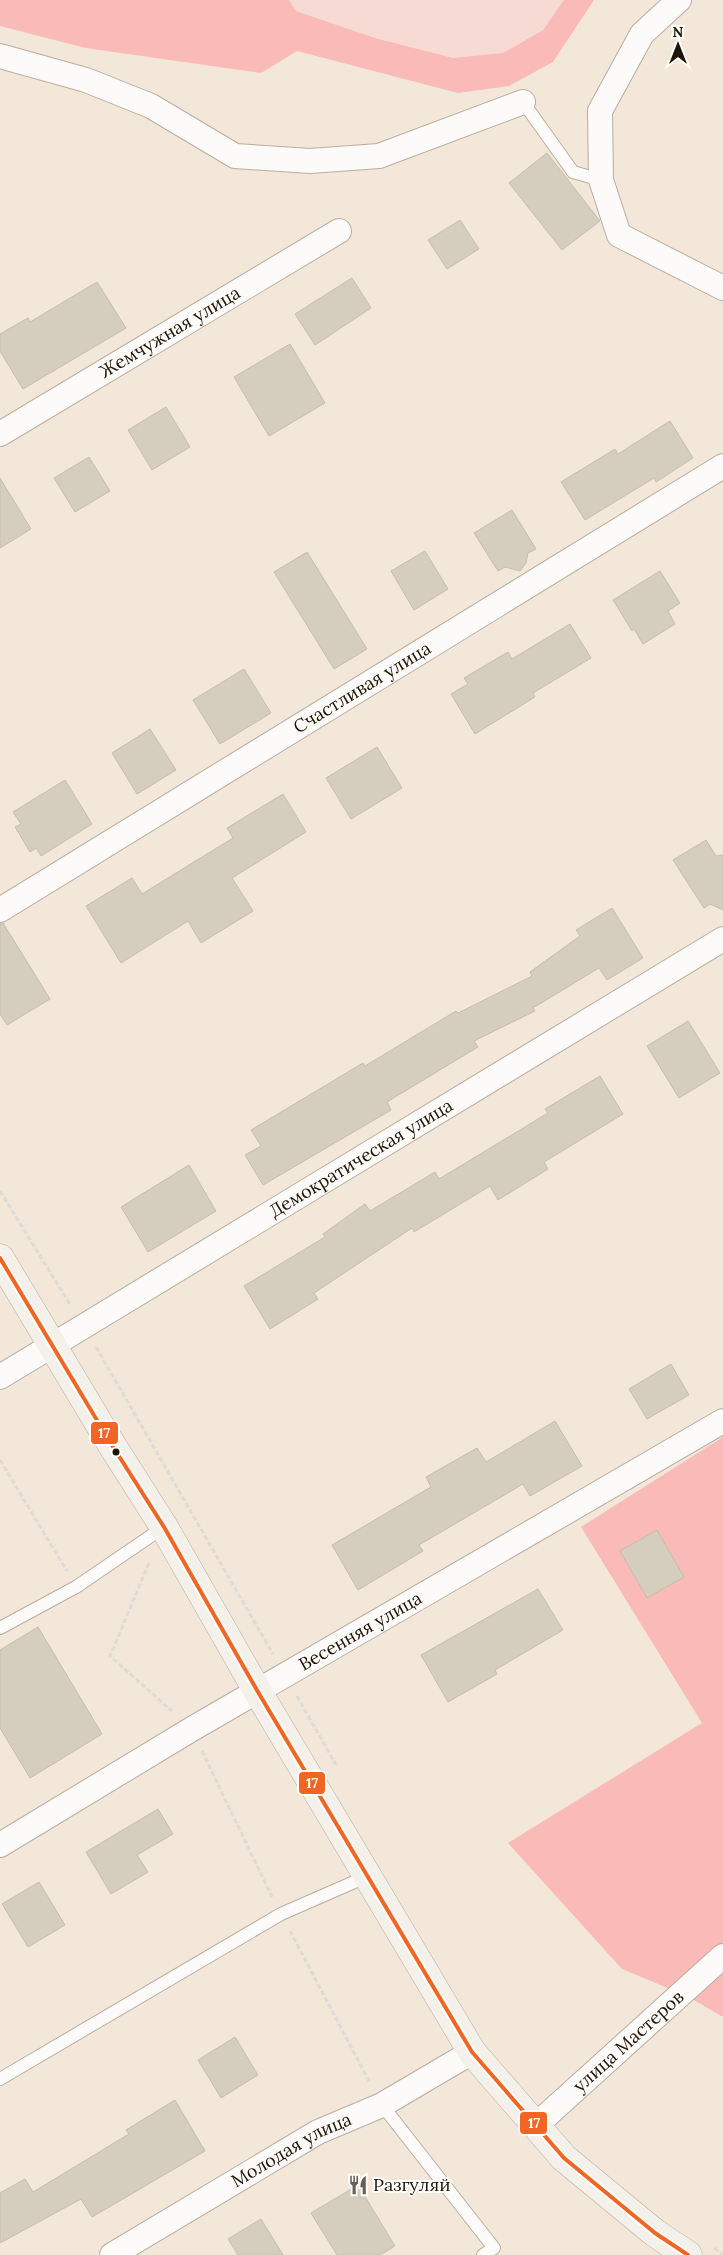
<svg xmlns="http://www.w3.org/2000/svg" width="723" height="2255" font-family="Lora,serif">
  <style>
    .green { fill: #f8dad4 }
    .forest { fill: #f9bab8 }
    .building { fill: #d5cebe; stroke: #c5bdad }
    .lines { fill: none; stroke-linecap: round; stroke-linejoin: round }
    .lane-casing { stroke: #b9ae9f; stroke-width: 14 }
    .street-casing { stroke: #b9ae9f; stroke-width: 26 }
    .secondary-casing { stroke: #b9ae9f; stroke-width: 29 }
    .path { stroke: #dedbd6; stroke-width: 3; stroke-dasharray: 5 2.5; stroke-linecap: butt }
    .lane { stroke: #fdfbf9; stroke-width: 12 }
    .street { stroke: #fdfbf9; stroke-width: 24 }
    .secondary { stroke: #f4f0ea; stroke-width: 28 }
    .bus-1-casing { stroke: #fff; stroke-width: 8 }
    .bus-1 { stroke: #f26522; stroke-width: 4 }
    .bus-dot { fill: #201504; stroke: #fff; stroke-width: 2 }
    .labels { text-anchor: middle; stroke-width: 4; stroke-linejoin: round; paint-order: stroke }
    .street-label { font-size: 18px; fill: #201504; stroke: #fff }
    .poi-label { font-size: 18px; fill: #201504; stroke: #fff; text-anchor: start }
    .line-badge { stroke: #fff; stroke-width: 2 }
    .badge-label { font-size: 14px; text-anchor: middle; font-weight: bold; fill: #fff }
  </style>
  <rect width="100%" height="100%" fill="#f2e7d8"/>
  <path class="green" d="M289,0H564L543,30L503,53L453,58L375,38L296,11Z"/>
  <path class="forest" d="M0,0H289L296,11L375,38L453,58L503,53L543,30L564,0H594L553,62L509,86L458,93L297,51L261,73L86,48L0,26Z
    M723,1437V2017L687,1996L622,1969L508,1843L702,1723L581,1527Z"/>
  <path class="building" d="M547,153L600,221L562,250L509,183Z
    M460,220L479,249L447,269L428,240Z
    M352,278L371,308L315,345L295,314Z
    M97,282L126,328L23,389L0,351V334L28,318L30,322Z
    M290,344L325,403L269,436L234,377Z
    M166,407L190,447L152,470L128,430Z
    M670,421L693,458L656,482L654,478L585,520L561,482L615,449L618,454Z
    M89,457L110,491L75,512L54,478Z
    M0,478L31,529L0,548Z
    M512,510L536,549L528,553L526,563L520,571L505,567L498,571L474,533Z
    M425,551L448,589L414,610L391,571Z
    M307,552L367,649L334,669L274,572Z
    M660,571L680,603L668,611L675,624L643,644L634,629L632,631L613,600Z
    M570,624L591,658L533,693L535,697L475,734L451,694L468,684L464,678L508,652L512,659Z
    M244,669L271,713L220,744L193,700Z
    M150,729L176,770L137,794L112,753Z
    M377,747L402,788L351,819L326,778Z
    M65,780L92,824L41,856L36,848L30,852L15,827L21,824L13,812Z
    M283,794L306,832L232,878L253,911L201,943L188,921L121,963L86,906L132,878L142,894L233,838L227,828Z
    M706,840L716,856L723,855V910L710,904L704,908L673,860Z
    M612,908L643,958L607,980L599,968L533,1008L535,1011L474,1041L478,1047L387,1102L391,1110L263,1185L245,1155L261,1146L251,1130L363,1063L365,1066L456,1011L458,1013L532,976L530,972L580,936L576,930Z
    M3,923L50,999L7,1025L0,1014V924Z
    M688,1021L720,1073L679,1098L647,1046Z
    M600,1076L623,1114L544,1162L548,1169L498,1200L490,1186L414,1232L412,1228L314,1293L318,1299L270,1329L244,1286L325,1237L323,1234L365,1204L370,1211L435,1172L439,1179L548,1113L545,1109Z
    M189,1165L216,1211L148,1252L121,1207Z
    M671,1364L689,1395L647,1419L629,1389Z
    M555,1421L582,1466L530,1496L523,1484L419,1545L423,1551L358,1590L332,1545L431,1487L426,1477L477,1448L486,1462Z
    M657,1530L684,1577L647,1598L620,1551Z
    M538,1589L563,1630L495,1670L497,1674L448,1702L421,1655Z
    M38,1627L102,1734L30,1778L0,1728V1650Z
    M158,1809L173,1834L137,1855L148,1872L111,1894L86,1852Z
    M39,1882L65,1925L28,1947L2,1904Z
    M235,2037L258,2075L221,2098L198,2060Z
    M175,2100L205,2151L92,2217L81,2199L0,2243V2193L25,2179L33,2192L129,2134L126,2130Z
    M358,2185L395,2246L380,2255H337L311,2213Z
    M261,2219L283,2255H238L228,2239Z"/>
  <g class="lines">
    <defs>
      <path id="lane" d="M523,102L573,172L601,180
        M0,1628L76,1587L164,1527
        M0,2079L281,1914L368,1876
        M382,2105L494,2248L483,2255"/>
      <g id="street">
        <path d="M679,0L642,34L600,111L601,180L619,235L723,288"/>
        <path d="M0,56L86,80L151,106L235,156L310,161L379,156L523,102"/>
        <path id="s1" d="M0,434L339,231"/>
        <path id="s2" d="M0,910L723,466"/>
        <path id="s3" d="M0,1377L723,939"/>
        <path id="s4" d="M0,1845L192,1729L723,1421"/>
        <path id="s5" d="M535,2126L723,1956"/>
        <path id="s6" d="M112,2255L318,2132L382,2105L472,2052"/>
      </g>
      <path id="secondary" d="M0,1258L110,1442L164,1527L258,1692L472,2052L564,2158L655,2233L688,2255"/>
    </defs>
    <use href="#lane" class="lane-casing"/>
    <use href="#street" class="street-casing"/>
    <use href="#secondary" class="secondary-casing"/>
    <path class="path" d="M0,1191L71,1306
      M96,1347L273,1654
      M0,1460L67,1571
      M149,1563L110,1656L172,1711
      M297,1696L336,1765
      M202,1751L272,1897
      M290,1931L370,2083
      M714,2248L723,2254"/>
    <use href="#lane" class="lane"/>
    <use href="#street" class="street"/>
    <use href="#secondary" class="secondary"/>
    <defs>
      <path id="bus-1" d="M0,1258L110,1442L164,1527L258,1692L472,2052L564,2158L655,2233L688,2255"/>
    </defs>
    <use href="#bus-1" class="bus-1-casing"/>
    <use href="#bus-1" class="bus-1"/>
  </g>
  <defs>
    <symbol id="restaurant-bare" viewBox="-9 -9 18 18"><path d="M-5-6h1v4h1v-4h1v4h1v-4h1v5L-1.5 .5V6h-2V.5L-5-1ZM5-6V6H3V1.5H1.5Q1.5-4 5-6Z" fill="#6a5e4e" stroke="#fff" stroke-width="2.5" paint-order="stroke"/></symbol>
  </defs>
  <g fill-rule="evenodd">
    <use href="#restaurant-bare" x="344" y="2171" width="28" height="28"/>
  </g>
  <circle class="bus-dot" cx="116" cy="1452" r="4.5"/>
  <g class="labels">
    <g class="street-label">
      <text dy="6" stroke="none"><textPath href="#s1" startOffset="198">Жемчужная улица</textPath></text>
      <text dy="6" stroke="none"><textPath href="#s2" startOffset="425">Счастливая улица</textPath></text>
      <text dy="6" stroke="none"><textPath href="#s3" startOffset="422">Демократическая улица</textPath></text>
      <text dy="6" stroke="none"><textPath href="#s4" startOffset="419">Весенняя улица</textPath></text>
      <text dy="6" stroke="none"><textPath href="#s5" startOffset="126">улица Мастеров</textPath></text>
      <text dy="6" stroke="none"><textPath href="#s6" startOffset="208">Молодая улица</textPath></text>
    </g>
    <g class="poi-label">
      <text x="373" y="2191">Разгуляй</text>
    </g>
  </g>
  <g class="line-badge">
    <rect x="90" y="1421" width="29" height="24" rx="5" fill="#f26522"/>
    <rect x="298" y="1771" width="28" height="24" rx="5" fill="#f26522"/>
    <rect x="519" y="2111" width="29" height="24" rx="5" fill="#f26522"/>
  </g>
  <g class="badge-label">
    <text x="104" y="1438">17</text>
    <text x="312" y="1788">17</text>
    <text x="534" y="2128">17</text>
  </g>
  <g transform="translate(678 45)" stroke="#ffffff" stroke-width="4" paint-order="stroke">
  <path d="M0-4L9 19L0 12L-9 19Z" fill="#201504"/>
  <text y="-8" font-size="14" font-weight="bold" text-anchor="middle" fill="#201504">N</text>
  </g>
</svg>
